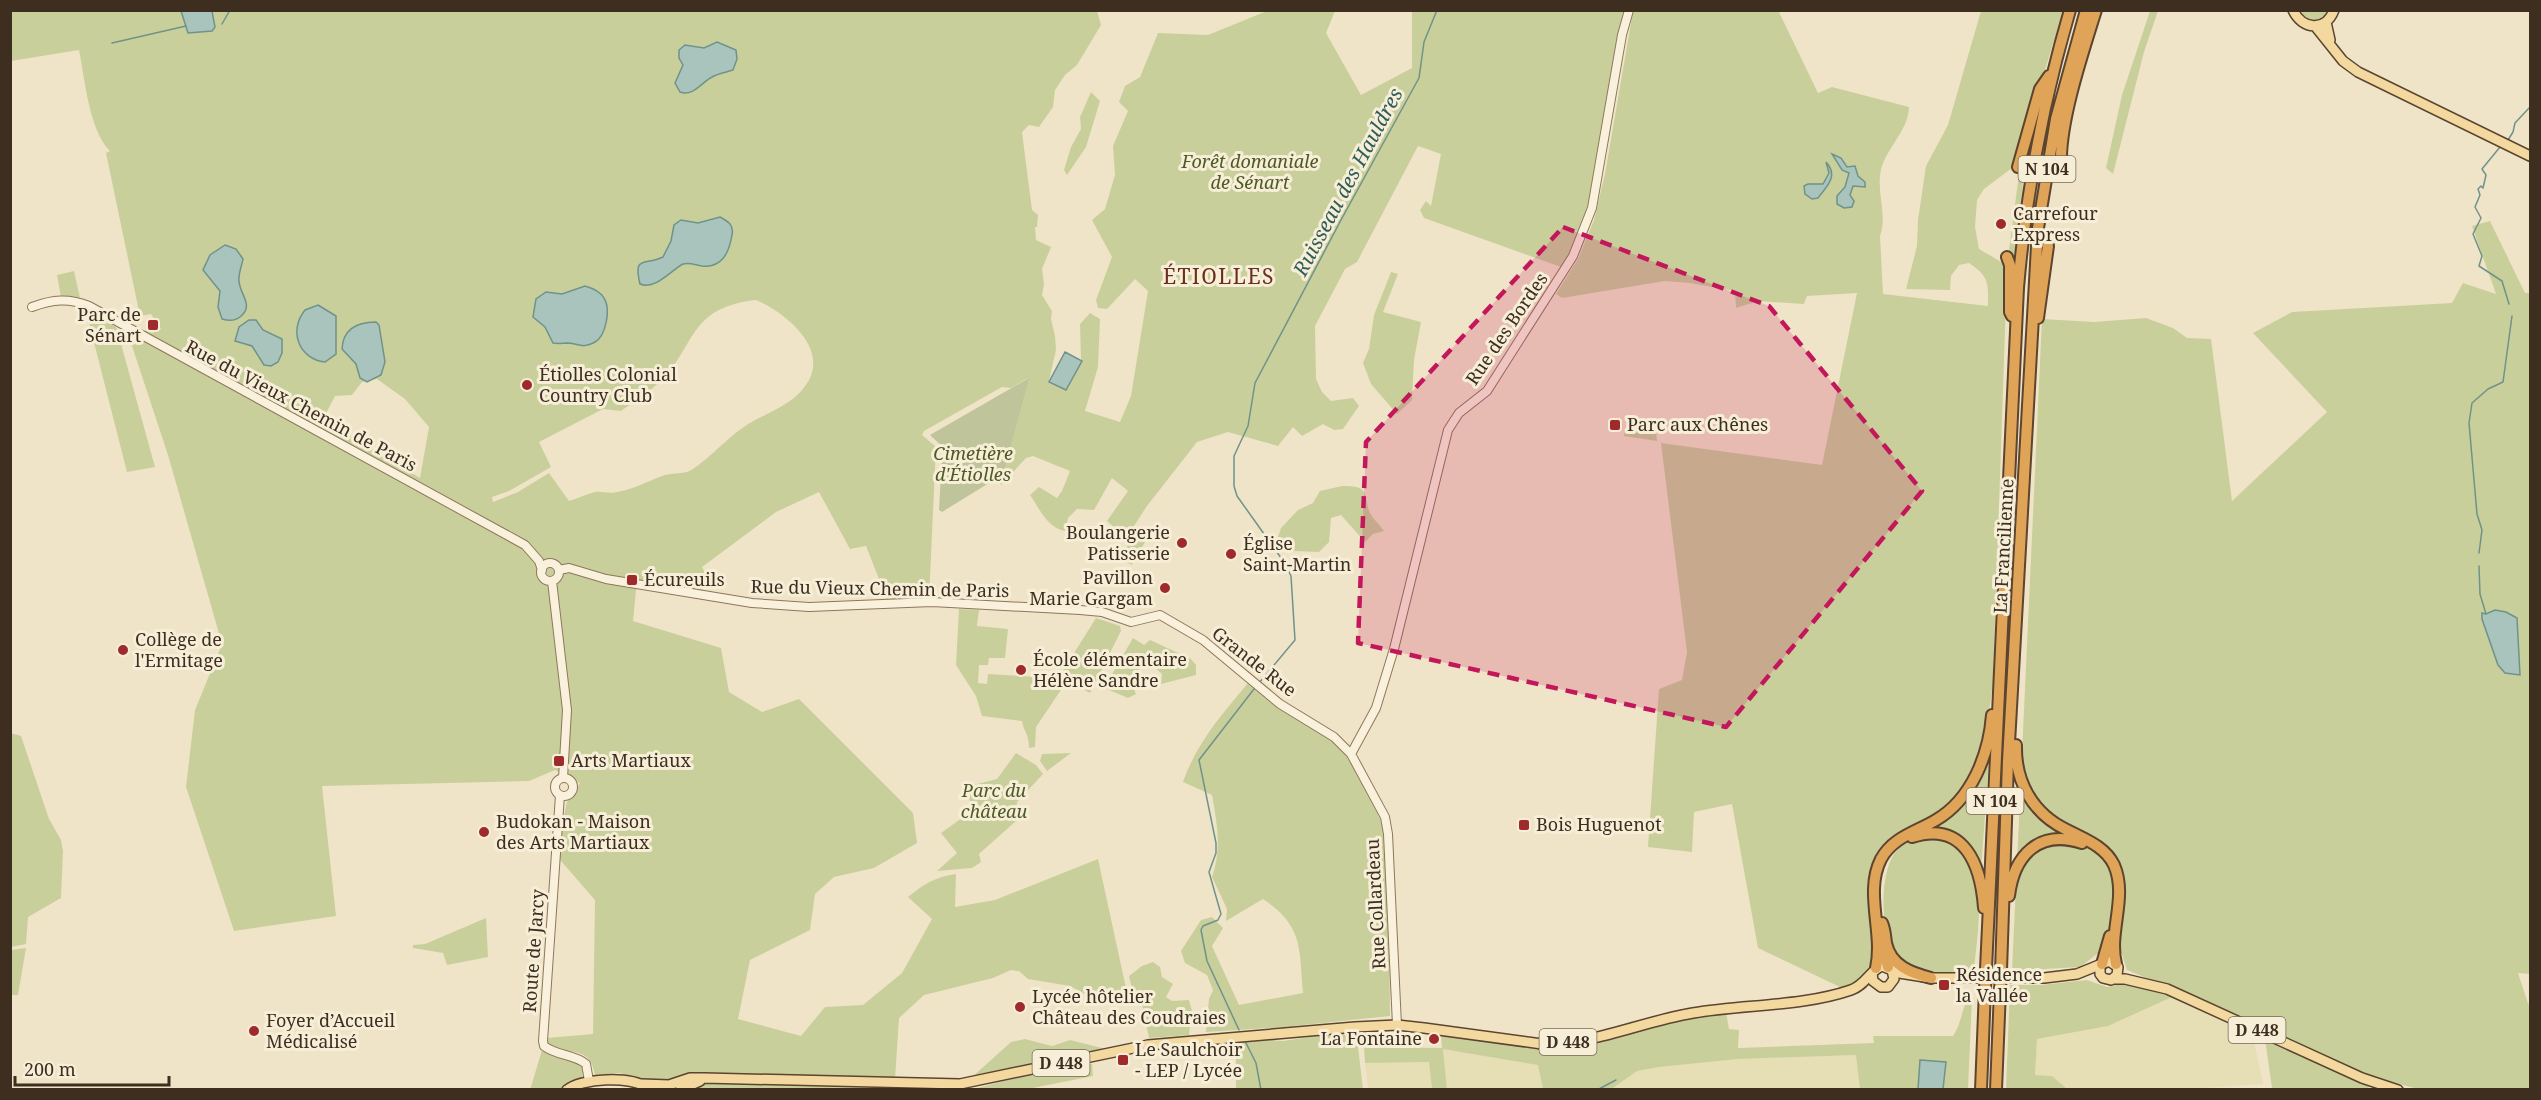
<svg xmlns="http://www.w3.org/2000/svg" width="2541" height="1100" font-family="'Noto Serif',serif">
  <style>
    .farmland { fill: #e6deb5 }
    .green { fill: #c9cf9b; fill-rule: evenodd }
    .cemetery { fill: #bfc49a }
    .water { fill: #a9c4bc; stroke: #6f938a; stroke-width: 1.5 }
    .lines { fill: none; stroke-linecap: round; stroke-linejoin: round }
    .stream { stroke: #6f938a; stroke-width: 1.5 }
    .minor-casing { stroke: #8d765c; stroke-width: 10 }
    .major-casing { stroke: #5b4430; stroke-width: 12 }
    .highway-casing { stroke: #5b4430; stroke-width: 14 }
    .minor { stroke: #faf1dc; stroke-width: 8 }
    .major { stroke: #f3d9a0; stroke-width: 9 }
    .highway { stroke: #e0a458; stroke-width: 10 }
    .highway-bridge-casing { stroke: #5b4430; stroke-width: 14; stroke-linecap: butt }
    .highway-bridge { stroke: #e0a458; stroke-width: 10 }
    .marked { fill: #c2185b; fill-opacity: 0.2; stroke: #c2185b; stroke-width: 4.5; stroke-dasharray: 12 8; stroke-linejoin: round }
    .poi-dot { fill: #9e2a2b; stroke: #f7eed8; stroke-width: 2 }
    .labels { text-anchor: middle; stroke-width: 6; stroke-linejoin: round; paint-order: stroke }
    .shield { fill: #f7eed8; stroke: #756857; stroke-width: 1.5 }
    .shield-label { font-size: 16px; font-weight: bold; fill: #3d2e20 }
    .park-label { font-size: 18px; font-style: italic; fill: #4d5a26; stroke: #f7eed8 }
    .poi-label { font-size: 18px; fill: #3d2e20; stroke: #f7eed8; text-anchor: start }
    .street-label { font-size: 18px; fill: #3d2e20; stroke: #f7eed8 }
    .water-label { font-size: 20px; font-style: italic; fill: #2f5d5a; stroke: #f7eed8 }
    .quarter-label { font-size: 21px; letter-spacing: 1.5px; fill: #6b2e1e; stroke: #f7eed8 }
  </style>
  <rect width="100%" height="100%" fill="#f0e4c8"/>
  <path class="farmland" d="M2172,997L2252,1033L2263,1084L2174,1090H2067L2052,1076L2035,1075L2037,1039L2108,1026Z
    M1443,1048L1539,1065L1543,1089H1447Z
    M1857,1055L1860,1089L1612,1090L1637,1071L1659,1067L1738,1059Z
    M1429,1062L1432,1089H1368L1365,1063Z"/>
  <path class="green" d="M1778,10L1818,93L1832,87L1909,107C1909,132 1882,151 1880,176C1878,196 1887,217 1880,236L1883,294L1988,306C1988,284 1990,277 1969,263L1959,265L1951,276L1950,290L1906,289L1917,246L1918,220L1926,166L1948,125L1981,11H2063L2016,165L1984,189L1977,200L1975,227L1979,249L2003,263L2007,272L1993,682C1987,731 1980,785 1933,814C1914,826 1885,834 1875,856C1862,886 1872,924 1874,955C1868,974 1859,982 1842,988L1758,948L1732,804L1694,812L1692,852L1648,847L1659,689L1682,680L1687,652L1661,443L1822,465L1857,293L1807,296L1804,304L1758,301L1736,308L1735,291L1690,283L1665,281L1562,298L1556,294L1578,259L1594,220L1605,174L1633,11Z
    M10,11H1097L1101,25L1077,65L1065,75L1055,90L1053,107L1039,127L1029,125L1022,132L1032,210L1038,215L1037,227H1035L1036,240L1051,247L1042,269L1044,284L1042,295L1052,311L1051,319L1055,336L1056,350L1049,381L1066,390L1081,361L1080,324L1090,313L1100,319L1098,367L1085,411L1120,422L1131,396L1148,291L1135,279L1107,309L1098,308L1096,300L1112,257L1092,220L1105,209L1115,175L1113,146L1128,111L1119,102L1125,86L1140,77L1158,33L1208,35L1267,11H1335L1326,33L1361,95L1412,68V11H1624C1600,95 1609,190 1561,267L1424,218L1420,210L1426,201L1431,206L1441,154L1418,146L1357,262L1345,269L1315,326L1316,379L1322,392L1331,401L1353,398L1359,406L1343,429L1334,430L1323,424L1302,436L1293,427L1278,446L1228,432L1197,442L1147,506L1126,538L1107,521L1128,491L1112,478L1094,510L1077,509L1068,518L1065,531C1046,527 1040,509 1030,495L1039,487L1057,498L1062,491L1070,471L1033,456L1026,458L1001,485L997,478L1005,468L1028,378L1011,388L1002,387L924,431L922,435L936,447L929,599L888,602L866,546L850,549L819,492L776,512L702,567L710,582L701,591L637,580L633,621L721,648L729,692L762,712L799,699L913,813L917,843L874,868L834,877L815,894L810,930L750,960L738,1019L801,1036L825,1007L863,1005L902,973L932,919L908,897C924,884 935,877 956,874L955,907L995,900L1098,859L1129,1002L1125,1003L1110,992L1102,1003L1070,986L1028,979L1019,971L1011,970L993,978L924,995L899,1018L895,1079L745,1074L654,1081L619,1073L595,1075C590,1044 568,1056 547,1044L546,1038L593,1034L595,900L555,854L567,802L580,783L555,770L529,781L322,786L336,916L234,931L186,787L195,710L222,644L168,455L131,343L146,336L145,332L147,330L152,333L161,329L151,314L140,316L106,153L110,151C89,130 85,80 79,50L11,61ZM756,300C788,314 835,353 802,390C787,408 760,415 741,429C725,440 702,466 687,472C680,474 672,473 665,475C648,481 634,489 617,492C610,494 602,491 595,492C586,494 577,499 569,501L549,473L518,492L493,502L492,497L509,491L551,467L539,442L603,409L621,411C632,403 645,396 655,386C698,348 685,308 756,300ZM377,379L405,399L429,427L420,478L323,419L335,396L352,395L362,382Z
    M2150,11H2158L2144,52L2113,174L2106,168L2122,95Z
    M2297,11H2331L2324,20L2309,22Z
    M1091,92L1100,101L1086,147L1067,175L1064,170L1071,147L1081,129L1080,117Z
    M2025,163L2015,258L2011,262L2009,250L2019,174Z
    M2490,221L2525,293H2530V974L2518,973L2530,1009V1088L2418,1089L2365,1075L2240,1016L2127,970L2122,954H2097L2080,967L2012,971L2042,319L2094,322L2146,318L2173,328L2187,338L2211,339L2232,501L2327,412L2253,333L2292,312L2452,303L2463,283L2496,294L2472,226Z
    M74,271L80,298L61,297L57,275Z
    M1391,272L1398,274L1383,312L1421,322L1414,360L1412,400L1397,414L1371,384L1363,363L1369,349L1374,315Z
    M86,311L116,327L118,333L155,467L127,472Z
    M1625,429L1656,433L1657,441L1624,436Z
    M1342,486C1367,486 1364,490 1369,511C1371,517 1380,525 1384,531L1373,534L1365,542L1341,515L1331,518L1329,542L1319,552L1293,551L1278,537L1281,528L1298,510L1313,503L1320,491Z
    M1133,535L1145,542L1132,565L1121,559Z
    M959,609L979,610L977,626L1008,629L1005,658H989L988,665H979L978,683L987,684L988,674L1037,677V687L1052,688L1096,618L1120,626L1121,631L1090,693L1067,681L1036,727L1035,747L1029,748C1029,733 1024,733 1022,721L982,716L976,696L956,665Z
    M1133,638L1144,645L1150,640L1191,659L1196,665V675L1161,684L1162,674L1154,667L1142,664L1132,684L1136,694L1128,698L1104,688Z
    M1248,683C1262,694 1276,707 1292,716C1304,724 1317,729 1329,737C1353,754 1380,814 1388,841L1390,1016L1284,1027L1206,1032L1209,999L1213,990L1207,975L1185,963L1181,951L1201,920L1212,917L1223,928L1212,946L1239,1005L1303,993C1299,949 1304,926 1263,899L1226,921L1227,909L1212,877C1222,849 1217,823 1212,795L1183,782C1196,744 1222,714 1248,683Z
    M11,733L21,736L49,819L61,840L63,851L61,898L28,917L26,944L11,947Z
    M1016,753L1036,765L1043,774L1017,802L1016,821L979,854L981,862L972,868L937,871L957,853L941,833L973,810L965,787L997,779Z
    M1071,753L1047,771L1040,761L1042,754Z
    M1986,758L1989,760L1981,871L1959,839L1920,834L1941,823Z
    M1927,838C1932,839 1940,838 1945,840C1993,855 1977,934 1974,970C1955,971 1915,978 1901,965C1880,944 1878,878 1894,854C1902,843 1914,840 1927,838Z
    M486,918L488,957L447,965L443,953L413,948V945L425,944Z
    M26,948L18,995H11V950Z
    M1153,962L1160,967L1162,977L1173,984L1166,997L1172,1001L1189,1000L1192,1011L1189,1035L1149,1038L1142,1004L1134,996L1129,976L1142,966Z
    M2087,980L2107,987L2124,983L2172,997L2108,1026L2037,1039L2035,1075L2052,1076L2067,1089L2006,1090L2010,985H2041Z
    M1968,998H1972L1968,1089H1860L1856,1055L1738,1059L1659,1067L1637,1071L1612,1089H1543L1538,1065L1443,1049L1447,1089H1432L1429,1062L1365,1063L1364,1047L1442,1048L1441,1034L1552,1050L1568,1048L1645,1027L1726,1012L1729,1029L1739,1030L1738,1048L1874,1043L1873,1036H1953C1962,1022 1961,1011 1968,998Z
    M1356,1030L1363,1089L1236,1090V1041L1242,1038L1283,1041Z
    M1025,1039L1052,1046L1070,1040L1106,1049L971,1078L1011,1042Z
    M2265,1039L2370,1086L2366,1090L2272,1088Z
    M542,1050C554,1061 573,1056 584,1067L582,1078L573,1080L560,1089L530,1090Z
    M1092,1064L1093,1076L1028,1089H974L1007,1080Z
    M707,1081L857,1085L916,1089L682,1090Z"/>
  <path class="cemetery" d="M1029,378L1005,468L997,478L942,512L939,510L942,455L947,451L930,435Z"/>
  <path class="water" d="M181,11H212L215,27L212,31L188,33Z
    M717,42L736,50L737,59L733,70C727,72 720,73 714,76C702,81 694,97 680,92L675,83L683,65L679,58V50L685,45L704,48Z
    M1832,154L1841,158L1847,167L1855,166L1858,176L1865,182V187L1853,186L1850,195L1854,201L1852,207L1844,208L1837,204V196L1845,187L1849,173L1842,170Z
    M1826,162C1839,176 1827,186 1818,198L1812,199L1805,194L1804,186L1808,184H1823L1829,173Z
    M720,217C729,222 734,225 732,235C729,253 722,268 702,266C695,265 690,262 683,264C670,271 656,290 640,284C633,255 644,266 663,257L671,241L674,225L681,220L698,223Z
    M225,245L236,249L243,259C242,265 239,272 239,278C237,292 256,305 240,317C235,321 229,321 222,319L218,307L220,291L203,270L210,255Z
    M585,286C592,288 600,291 604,298C611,309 606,336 595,342C582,349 580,344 568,343C563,343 558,344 553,343L545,327L533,317L536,299L546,292L562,294Z
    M318,305L336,316V354L325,362C299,359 288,331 305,310Z
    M249,320H256L263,330L282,339V353L278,362L271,366L264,365L252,346L235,341L239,327Z
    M376,322L379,325L385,362L381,375L367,382L360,378L356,364L342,349C343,329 356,322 376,322Z
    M1065,352L1082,361L1066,390L1049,382Z
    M2495,610L2506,612L2517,618L2520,675L2505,673L2498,665L2482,619V613L2486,614Z
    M1920,1060L1946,1062L1943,1089H1918Z"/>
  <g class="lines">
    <path class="stream" d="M222,24L230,10
      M112,43L186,26
      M2508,140L2513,132L2515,123L2530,107
      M2500,147L2482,169L2486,175L2483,188L2481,186L2478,189L2480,195L2475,207L2481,218L2473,234L2482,256L2479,266L2502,281L2509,304
      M2479,553L2482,530L2477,514L2469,423L2472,403L2488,389L2503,382L2512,316
      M2479,566L2480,594L2486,614
      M1259,683L1295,640L1291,576L1284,562L1237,496L1234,486V456L1248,426L1255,383L1341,220L1419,78L1424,42L1437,10
      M1239,1030L1207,961L1201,930L1203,926L1218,920L1221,914L1209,872L1216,853V843L1199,760L1254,689
      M1245,1041L1256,1063L1261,1090
      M1597,1090L1616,1080"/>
    <defs>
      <path id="minor" d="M32,307C53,299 69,298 89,306L525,545L539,561L542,570
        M541 572a9 9 0 1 1 18 0a9 9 0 1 1-18 0Z
        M559,570L569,568L606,579L752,603L809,607L932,602L1080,610L1102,612L1131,622L1160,615L1203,640L1280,704L1334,737L1351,754L1385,817L1388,834L1397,1025
        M552,581L567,710L563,778
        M1351,754L1376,708L1394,649L1448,430L1459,413L1487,391L1573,256L1592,208L1622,35L1629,10
        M555 787a9 9 0 1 1 18 0a9 9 0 1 1-18 0Z
        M560,795L543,1041L544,1046C557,1056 574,1054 586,1064L589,1081"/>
      <path id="major" d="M2293,10C2302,30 2326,32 2334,10
        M2326,22L2330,40
        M2315,26L2343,61L2358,72L2530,156
        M1893,972L1931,978H2044L2077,974L2109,961L2118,967L2117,975L2111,980L2103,978L2100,974V966
        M2113,979H2125L2167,989L2362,1078L2398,1090
        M642,1084L669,1085L690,1078H704L960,1084L1148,1045L1355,1027L1397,1025L1424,1028L1542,1044C1593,1045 1643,1021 1693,1013C1745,1004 1801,1007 1851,990C1866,985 1870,970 1882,966L1892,970L1894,979L1888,987H1881L1873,981L1872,973
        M567,1090C581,1078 631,1076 645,1087
        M680,1090L700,1081"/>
      <path id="highway" d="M2061,162C2060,120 2083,52 2096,10
        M2018,167L2040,89L2049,76
        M2007,257L2010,265V312L2012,316
        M2038,318L2048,246
        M2016,745C2015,782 2033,814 2067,830C2084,839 2105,846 2114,865C2128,897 2108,932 2116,964
        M1912,837C1965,820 1981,866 1984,908
        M2009,896C2014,855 2039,829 2082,843
        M1882,923C1885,930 1885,936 1886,943C1891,966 1911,973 1931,978
        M1883,948L1888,967
        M2102,964L2110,936
        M1876,968C1884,933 1864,892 1881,859C1893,837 1916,832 1936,820C1972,799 1989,754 1992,715
        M1986,969L2018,288C2026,193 2043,102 2070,10
        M2001,971L2008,761L2038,228L2056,119L2086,10
        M1981,1090L1985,989
        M1996,1090L2000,990"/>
    </defs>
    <use href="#minor" class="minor-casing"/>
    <use href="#major" class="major-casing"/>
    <use href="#highway" class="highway-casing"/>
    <use href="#minor" class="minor"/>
    <use href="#major" class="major"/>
    <use href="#highway" class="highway"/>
    <defs>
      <path id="highway-bridge" d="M1985,989L1986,969
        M2000,990L2001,971"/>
    </defs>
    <use href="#highway-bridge" class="highway-bridge-casing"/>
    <use href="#highway-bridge" class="highway-bridge"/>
  </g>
  <path class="marked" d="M1563,227L1769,306L1922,491L1726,727L1358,643L1366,442Z"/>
  <g class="poi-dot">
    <circle cx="2001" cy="224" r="6"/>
    <rect x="147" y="319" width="12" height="12" rx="3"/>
    <circle cx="527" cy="385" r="6"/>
    <rect x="1609" y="419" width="12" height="12" rx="3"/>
    <circle cx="1182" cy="543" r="6"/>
    <circle cx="1231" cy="554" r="6"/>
    <rect x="626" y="574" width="12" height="12" rx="3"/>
    <circle cx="1165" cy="588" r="6"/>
    <circle cx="123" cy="650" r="6"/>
    <circle cx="1021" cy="670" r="6"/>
    <rect x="553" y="755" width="12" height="12" rx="3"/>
    <rect x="1518" y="819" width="12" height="12" rx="3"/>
    <circle cx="484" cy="832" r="6"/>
    <rect x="1938" y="979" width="12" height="12" rx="3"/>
    <circle cx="1020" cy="1007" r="6"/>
    <circle cx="254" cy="1031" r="6"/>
    <circle cx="1434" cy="1039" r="6"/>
    <rect x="1117" y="1054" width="12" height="12" rx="3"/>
  </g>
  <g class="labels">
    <g class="shield">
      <rect x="2018.5" y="156" width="57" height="26" rx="4.5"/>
      <rect x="1966.5" y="788" width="57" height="26" rx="4.5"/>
      <rect x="2228.5" y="1017" width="57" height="26" rx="4.5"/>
      <rect x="1539.5" y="1029" width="57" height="26" rx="4.5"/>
      <rect x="1032.5" y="1050" width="57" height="26" rx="4.5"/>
    </g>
    <g class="shield-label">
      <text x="2047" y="175">N 104</text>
      <text x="1995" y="807">N 104</text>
      <text x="2257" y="1036">D 448</text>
      <text x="1568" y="1048">D 448</text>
      <text x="1061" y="1069">D 448</text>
    </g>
    <g class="park-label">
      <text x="1250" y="168">Forêt domaniale<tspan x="1250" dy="21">de Sénart</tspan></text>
      <text x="973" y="460">Cimetière<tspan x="973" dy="21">d'Étiolles</tspan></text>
      <text x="994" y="797">Parc du<tspan x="994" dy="21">château</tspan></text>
    </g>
    <g class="poi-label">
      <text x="2013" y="220">Carrefour<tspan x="2013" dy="21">Express</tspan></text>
      <text x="141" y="321" text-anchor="end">Parc de<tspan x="141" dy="21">Sénart</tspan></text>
      <text x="539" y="381">Étiolles Colonial<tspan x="539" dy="21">Country Club</tspan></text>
      <text x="1627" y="431">Parc aux Chênes</text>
      <text x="1170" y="539" text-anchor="end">Boulangerie<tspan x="1170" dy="21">Patisserie</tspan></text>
      <text x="1243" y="550">Église<tspan x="1243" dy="21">Saint-Martin</tspan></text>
      <text x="1153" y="584" text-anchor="end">Pavillon<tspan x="1153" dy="21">Marie Gargam</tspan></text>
      <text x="644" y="586">Écureuils</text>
      <text x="135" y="646">Collège de<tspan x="135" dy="21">l'Ermitage</tspan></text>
      <text x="1033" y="666">École élémentaire<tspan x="1033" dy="21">Hélène Sandre</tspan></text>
      <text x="571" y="767">Arts Martiaux</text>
      <text x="496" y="828">Budokan - Maison<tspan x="496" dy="21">des Arts Martiaux</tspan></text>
      <text x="1536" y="831">Bois Huguenot</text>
      <text x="1956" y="981">Résidence<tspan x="1956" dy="21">la Vallée</tspan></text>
      <text x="1032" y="1003">Lycée hôtelier<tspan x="1032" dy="21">Château des Coudraies</tspan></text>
      <text x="266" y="1027">Foyer d’Accueil<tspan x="266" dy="21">Médicalisé</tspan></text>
      <text x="1422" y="1045" text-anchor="end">La Fontaine</text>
      <text x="1135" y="1056">Le Saulchoir<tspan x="1135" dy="21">- LEP / Lycée</tspan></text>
    </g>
    <g class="street-label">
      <text transform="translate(1507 329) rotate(-56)" y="6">Rue des Bordes</text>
      <text transform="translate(301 406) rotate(28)" y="6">Rue du Vieux Chemin de Paris</text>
      <text transform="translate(2004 546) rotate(-87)" y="6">La Francilienne</text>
      <text transform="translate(880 589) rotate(1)" y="6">Rue du Vieux Chemin de Paris</text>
      <text transform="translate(1254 662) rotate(38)" y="6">Grande Rue</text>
      <text transform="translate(1376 904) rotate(-93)" y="6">Rue Collardeau</text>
      <text transform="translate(534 951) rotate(-86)" y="6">Route de Jarcy</text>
    </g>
    <g class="water-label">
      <text transform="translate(1348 182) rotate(-62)" y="7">Ruisseau des Hauldres</text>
    </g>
    <g class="quarter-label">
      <text x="1219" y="284">ÉTIOLLES</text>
    </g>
  </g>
  <rect width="2541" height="1100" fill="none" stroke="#3d2e20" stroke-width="24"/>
  <path d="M15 1076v9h154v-9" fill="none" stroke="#3d2e20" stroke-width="3"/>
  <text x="24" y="1076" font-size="18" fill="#3d2e20" stroke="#f7eed8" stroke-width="4.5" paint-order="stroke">200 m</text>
</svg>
